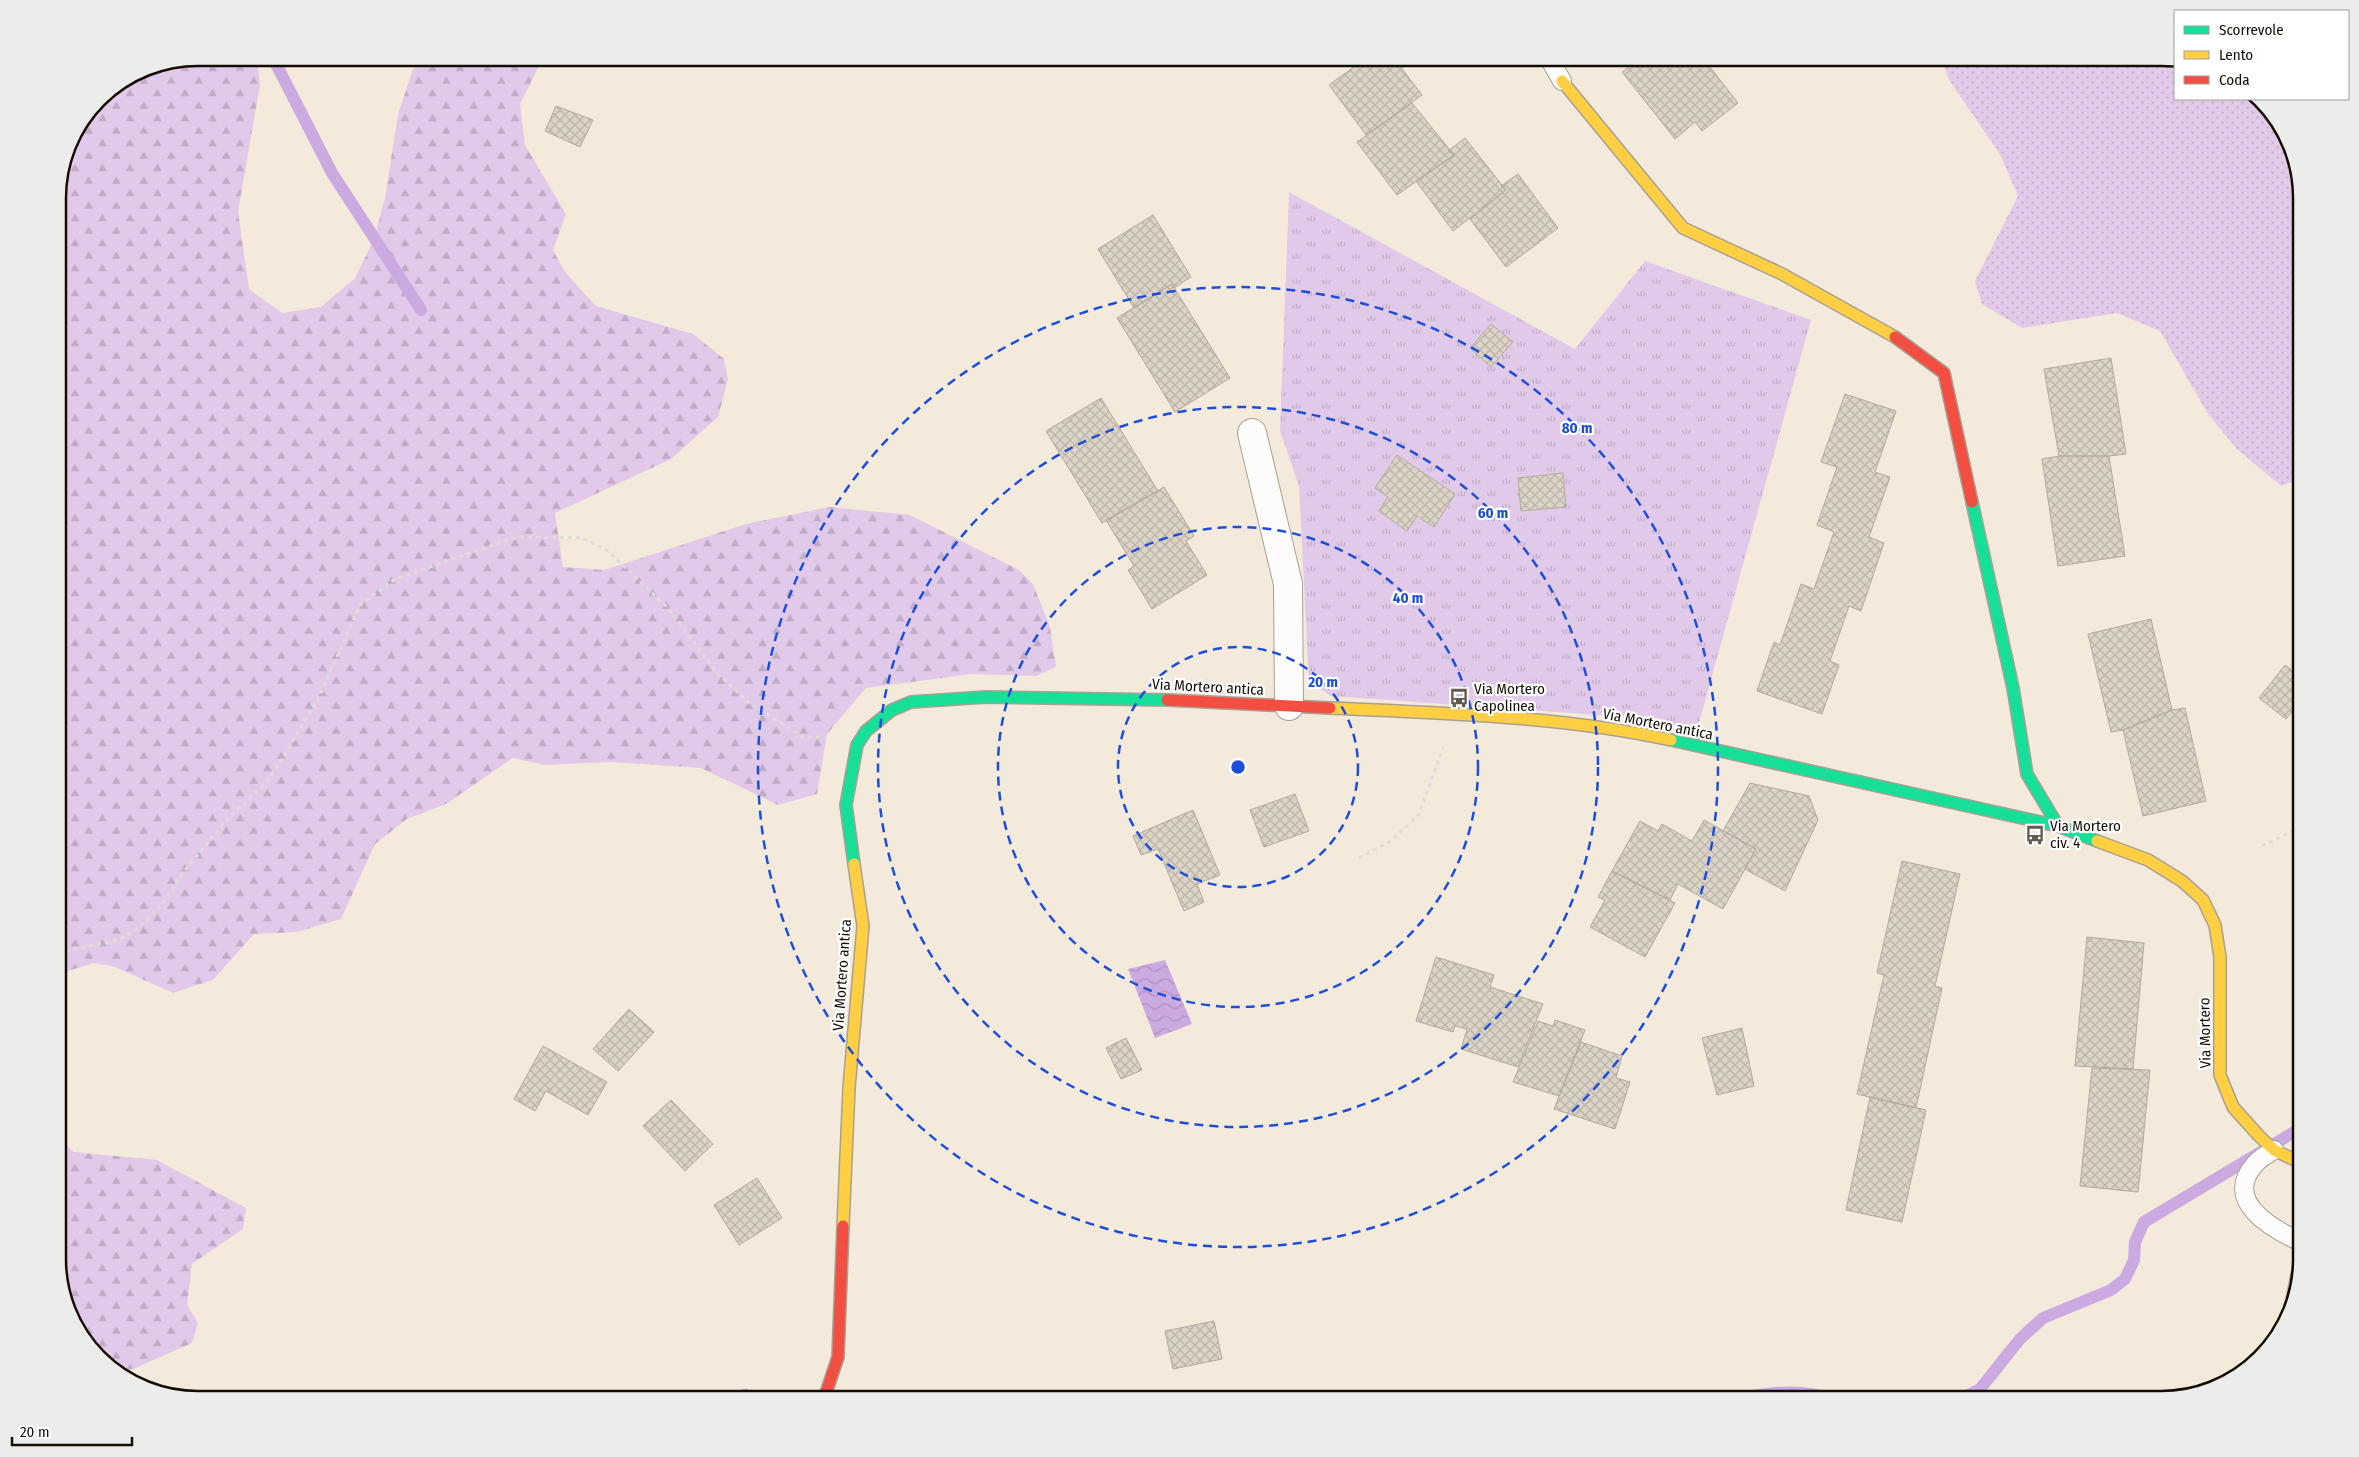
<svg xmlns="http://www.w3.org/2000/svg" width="2359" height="1457" font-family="'Fira Sans Condensed',sans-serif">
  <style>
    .grass { fill: url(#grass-dots) }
    .forest { fill: url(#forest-firs) }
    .park { fill: url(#park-tufts) }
    .water { fill: url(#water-waves) }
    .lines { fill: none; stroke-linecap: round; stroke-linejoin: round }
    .stream { stroke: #caaae0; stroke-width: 12 }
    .building { fill: url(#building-cross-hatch); stroke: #b3aa9e }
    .lane-casing { stroke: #a9a094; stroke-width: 20 }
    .street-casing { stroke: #a9a094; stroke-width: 30 }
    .fast-casing { stroke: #a9a094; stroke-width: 14 }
    .slow-casing { stroke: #a9a094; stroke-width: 14 }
    .jam-casing { stroke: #a9a094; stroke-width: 14 }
    .path { stroke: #e0ddd9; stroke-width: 3; stroke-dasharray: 4 4; stroke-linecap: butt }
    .lane { stroke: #fdfcfa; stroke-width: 18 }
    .street { stroke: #fdfcfa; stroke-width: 28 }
    .fast { stroke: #16e098; stroke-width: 11 }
    .slow { stroke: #ffcf43; stroke-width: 11 }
    .jam { stroke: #f24e42; stroke-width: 11 }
    .ring { fill: none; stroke: #1d4ed8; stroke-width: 2.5; stroke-dasharray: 9 6 }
    .labels { text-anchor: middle; stroke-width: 4.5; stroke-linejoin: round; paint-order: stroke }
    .street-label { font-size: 15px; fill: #150d03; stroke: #fff }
    .poi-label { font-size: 15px; fill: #150d03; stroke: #fff; text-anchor: start }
    .rim { fill: none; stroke: #150d03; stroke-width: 2.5 }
    .centre { fill: #1d4ed8; stroke: #fff; stroke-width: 2.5 }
    .ring-label { font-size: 15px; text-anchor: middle; font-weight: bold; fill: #1d4ed8; stroke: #fff; stroke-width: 4.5; stroke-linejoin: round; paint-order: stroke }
  </style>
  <defs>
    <pattern id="grass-dots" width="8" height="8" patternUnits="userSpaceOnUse" patternTransform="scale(1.25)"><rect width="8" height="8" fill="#e1cae9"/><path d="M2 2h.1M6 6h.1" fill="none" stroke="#c0acc6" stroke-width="1.8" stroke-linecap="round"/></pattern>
    <pattern id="forest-firs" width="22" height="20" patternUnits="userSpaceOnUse" patternTransform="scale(1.25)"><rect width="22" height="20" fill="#e1cae9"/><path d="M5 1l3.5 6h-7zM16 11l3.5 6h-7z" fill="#c0acc6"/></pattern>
    <pattern id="park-tufts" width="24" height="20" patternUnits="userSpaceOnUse" patternTransform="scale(1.25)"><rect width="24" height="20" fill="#e1cae9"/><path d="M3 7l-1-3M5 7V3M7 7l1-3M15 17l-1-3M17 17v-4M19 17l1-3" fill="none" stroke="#c0acc6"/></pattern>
    <pattern id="water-waves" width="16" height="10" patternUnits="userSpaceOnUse" patternTransform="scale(1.25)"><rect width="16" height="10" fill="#caaae0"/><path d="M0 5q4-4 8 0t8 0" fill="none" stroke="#ad91bf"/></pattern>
    <pattern id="building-cross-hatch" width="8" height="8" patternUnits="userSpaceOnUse" patternTransform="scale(1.25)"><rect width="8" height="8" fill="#dcd3c7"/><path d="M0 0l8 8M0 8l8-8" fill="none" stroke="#bcb4a9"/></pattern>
  </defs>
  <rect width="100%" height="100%" fill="#f4eadc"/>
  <path class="grass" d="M1940,58H2160L2175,62V99H2253L2282,128L2301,190V478L2281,486L2237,449L2208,414L2160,331L2117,313L2022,328L1982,304L1975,281L2018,196L2000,154L1951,83Z"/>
  <path class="forest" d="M199,58H257L260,85L238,212L249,289L282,313L321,307L355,278L374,239L385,198L398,114L412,72L420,58H543L520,104L525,145L566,214L553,250L565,272L596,306L693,334L724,359L728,379L718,417L671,459L555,513L563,567L604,570L746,524L829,507L910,515L1019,570L1033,584L1050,627L1056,667L1036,676L972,674L866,688L827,734L817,794L778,805L701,768L610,762L544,765L513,758L446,804L407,819L375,844L341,919L297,932L254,934L213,980L173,993L115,967L94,963L58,974V190L68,144L99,99L145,68Z
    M58,1138L74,1152L157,1160L246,1208L243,1229L192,1264L187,1305L198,1323L192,1343L133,1369L119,1371L77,1329L58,1267Z"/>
  <path class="park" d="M1289,192L1575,349L1645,261L1811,320L1697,730L1612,716L1331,696L1309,682L1299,486L1280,431Z"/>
  <path class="water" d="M1165,960L1192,1024L1155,1038L1128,969Z"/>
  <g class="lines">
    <path class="stream" d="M273,58L332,173L421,310
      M1736,1399C1768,1393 1800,1388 1831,1399
      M1961,1399L1980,1389L2020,1339L2043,1318L2111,1290L2125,1279L2134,1260L2135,1242L2144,1222L2301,1128"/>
  </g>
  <path class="building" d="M1366,58H1394L1422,95L1366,135L1329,85Z
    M1394,58H1417L1402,68Z
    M1641,58H1703L1738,103L1702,131L1695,122L1675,139L1622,72Z
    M1412,103L1454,155L1397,195L1357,142Z
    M556,106L593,120L580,147L545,131Z
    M1465,138L1506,190L1453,231L1416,181L1454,155L1448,151Z
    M1518,174L1558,228L1506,267L1470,219L1506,190L1501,186Z
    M1153,215L1191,277L1174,288L1172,284L1134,308L1098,249Z
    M1172,284L1230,378L1175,412L1117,318Z
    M1491,324L1513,342L1491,367L1470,348Z
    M2111,358L2126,454L2109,456H2059L2044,369Z
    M1845,394L1896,411L1875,472L1890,477L1869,537L1884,543L1861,611L1849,606L1830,661L1839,665L1822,714L1757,691L1774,642L1780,645L1801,584L1814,589L1834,532L1817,525L1837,467L1821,462Z
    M1101,398L1158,491L1102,523L1046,431Z
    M1397,455L1455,494L1434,527L1417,516L1407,531L1379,511L1388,497L1375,488Z
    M2059,456H2109L2125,556L2058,566L2042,459Z
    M1563,473L1566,507L1521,511L1518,478Z
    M1164,487L1194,536L1186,541L1207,575L1152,609L1128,570L1134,566L1106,520Z
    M2151,619L2172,710L2123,730L2111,732L2088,634Z
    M2285,665L2301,678V700L2286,719L2259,698Z
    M2185,708L2206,801L2143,816L2123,730L2172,710Z
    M1750,783L1809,796L1818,820L1785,891L1745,869L1756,849L1723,831Z
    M1295,794L1309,831L1264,847L1250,810Z
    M1193,810L1220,875L1197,884L1204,902L1184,911L1158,849L1141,855L1133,836Z
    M1704,820L1756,849L1723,909L1678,884L1670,900L1612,871L1640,821L1658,831L1662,824L1692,841Z
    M1902,861L1960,874L1935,986L1942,988L1916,1108L1857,1094L1884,975L1877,973Z
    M1612,871L1675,903L1645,957L1590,927L1605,900L1598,897Z
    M2087,937L2144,943L2133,1069L2075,1066Z
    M1436,957L1494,975L1490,987L1543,1004L1518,1067L1461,1049L1467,1029L1455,1026L1453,1032L1416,1021Z
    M629,1009L654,1032L618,1071L593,1049Z
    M1555,1020L1585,1030L1559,1096L1513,1082L1538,1021L1553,1026Z
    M1742,1028L1754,1086L1717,1095L1702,1038Z
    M1126,1038L1142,1070L1121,1079L1106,1048Z
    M1581,1042L1622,1056L1616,1078L1630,1082L1615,1129L1554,1109Z
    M543,1046L607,1082L588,1115L546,1091L535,1111L514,1099Z
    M2092,1068L2150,1070L2138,1192L2080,1186Z
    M1870,1097L1926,1110L1902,1222L1846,1210Z
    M671,1100L713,1144L685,1171L643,1126Z
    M757,1178L782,1218L739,1245L714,1205Z
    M2294,1257L2301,1259L2290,1303L2285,1302Z
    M1214,1321L1222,1359L1173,1369L1165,1331Z
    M747,1389L750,1399H704Z"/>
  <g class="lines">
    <defs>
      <path id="lane" d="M1549,58L1562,81
        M2274,1150C2268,1154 2260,1158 2255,1164C2222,1201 2272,1229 2301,1242"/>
      <path id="street" d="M1252,433L1288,584L1289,706"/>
      <path id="fast" d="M1972,502L2013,688L2027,774L2058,826
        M1671,740L2058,826L2097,841
        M854,864L846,805L857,745L866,731L892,710L911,702L986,697L1167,700"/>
      <path id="slow" d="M1562,81L1683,228L1782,274L1895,337
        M1330,708C1442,713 1561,716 1671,740
        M2097,841L2148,860L2182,881L2203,900L2215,925L2220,957V1075L2233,1107L2259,1136L2274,1150L2301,1163
        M843,1226L849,1088L863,926L854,864"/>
      <path id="jam" d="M1895,337L1944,373L1972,502
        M1167,700L1330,708
        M824,1399L838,1357L843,1226"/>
    </defs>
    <use href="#lane" class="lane-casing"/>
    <use href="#street" class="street-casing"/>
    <use href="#fast" class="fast-casing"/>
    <use href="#slow" class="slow-casing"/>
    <use href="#jam" class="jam-casing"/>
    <path class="path" d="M2262,846L2301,827
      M1359,858L1391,841L1419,814L1443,748
      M58,953L121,939L140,927L163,903L183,873L222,825L269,779L284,756L319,697L360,605L395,579L505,541L519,537L582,538L607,550L668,608L717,673L749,703L804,737H823"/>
    <use href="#lane" class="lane"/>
    <use href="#street" class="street"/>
    <use href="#fast" class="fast"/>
    <use href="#slow" class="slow"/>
    <use href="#jam" class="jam"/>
  </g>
  <g class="ring">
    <circle cx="1238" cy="767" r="120"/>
    <circle cx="1238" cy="767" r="240"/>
    <circle cx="1238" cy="767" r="360"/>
    <circle cx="1238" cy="767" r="480"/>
  </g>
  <defs>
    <symbol id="bus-bare" viewBox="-9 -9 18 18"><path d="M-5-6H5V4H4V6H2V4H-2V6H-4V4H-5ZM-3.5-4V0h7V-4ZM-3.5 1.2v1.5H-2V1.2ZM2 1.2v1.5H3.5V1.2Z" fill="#635a4f" stroke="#fff" stroke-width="2.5" paint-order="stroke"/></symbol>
  </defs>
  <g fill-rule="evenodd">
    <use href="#bus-bare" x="1445" y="684" width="28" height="28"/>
    <use href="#bus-bare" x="2021" y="821" width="28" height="28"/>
  </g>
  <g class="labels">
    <g class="street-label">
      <text transform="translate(1208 687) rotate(3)" y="5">Via Mortero antica</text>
      <text transform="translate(1658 724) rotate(11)" y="5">Via Mortero antica</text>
      <text transform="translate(842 975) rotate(-86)" y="5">Via Mortero antica</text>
      <text transform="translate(2205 1033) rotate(-91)" y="5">Via Mortero</text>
    </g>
    <g class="poi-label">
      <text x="1474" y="694">Via Mortero<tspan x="1474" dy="17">Capolinea</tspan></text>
      <text x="2050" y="831">Via Mortero<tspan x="2050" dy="17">civ. 4</tspan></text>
    </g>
  </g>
  <path d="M0 0H2359V1457H0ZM198 66H2161A132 132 0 0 1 2293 198V1259A132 132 0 0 1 2161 1391H198A132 132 0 0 1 66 1259V198A132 132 0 0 1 198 66Z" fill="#ececeb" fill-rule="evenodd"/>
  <path class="rim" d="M198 66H2161A132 132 0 0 1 2293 198V1259A132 132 0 0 1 2161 1391H198A132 132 0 0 1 66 1259V198A132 132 0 0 1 198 66Z"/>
  <circle cx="1238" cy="767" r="8" class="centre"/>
  <g class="ring-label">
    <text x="1577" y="433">80 m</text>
    <text x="1493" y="518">60 m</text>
    <text x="1408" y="603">40 m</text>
    <text x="1323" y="687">20 m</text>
  </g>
  <rect x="2174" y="10" width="175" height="90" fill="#ffffff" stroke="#a19e9a"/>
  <rect x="2184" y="26" width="25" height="8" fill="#16e098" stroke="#a19e9a"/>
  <text x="2219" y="35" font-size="15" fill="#150d03">Scorrevole</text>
  <rect x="2184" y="51" width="25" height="8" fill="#ffcf43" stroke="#a19e9a"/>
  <text x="2219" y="60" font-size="15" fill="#150d03">Lento</text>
  <rect x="2184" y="76" width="25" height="8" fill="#f24e42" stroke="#a19e9a"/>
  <text x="2219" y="85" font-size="15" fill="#150d03">Coda</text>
  <path d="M12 1437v8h120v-8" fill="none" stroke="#150d03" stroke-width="2.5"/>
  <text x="20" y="1437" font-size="15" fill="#150d03" stroke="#ffffff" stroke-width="4" paint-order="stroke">20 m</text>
</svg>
